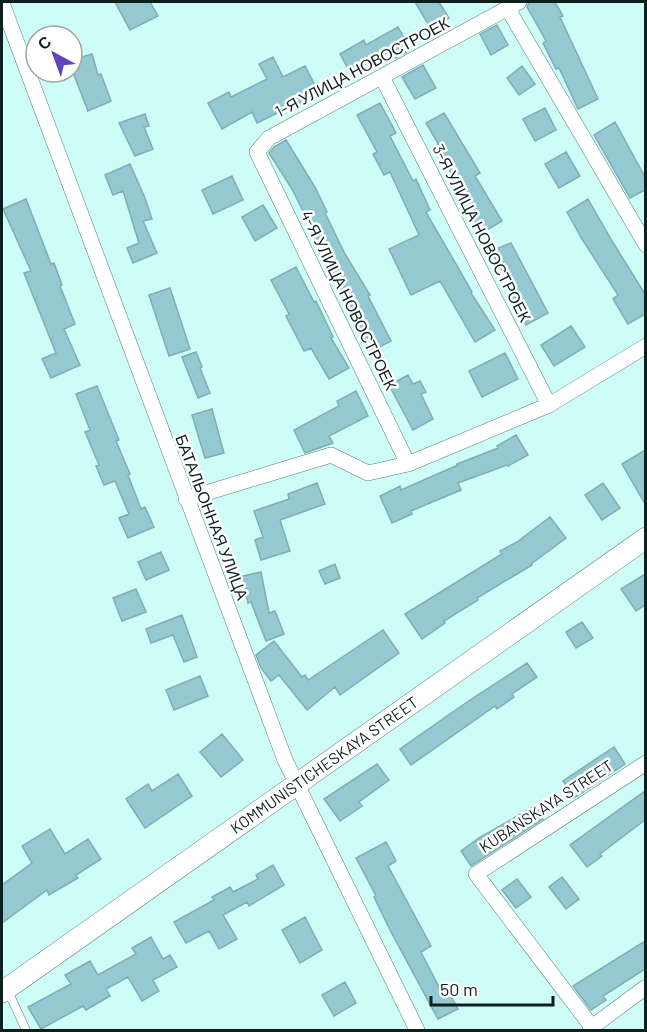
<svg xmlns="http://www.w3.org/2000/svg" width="647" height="1032" font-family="Barlow,sans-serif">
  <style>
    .building { fill: #95c9d1; stroke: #80adb3; stroke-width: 1.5 }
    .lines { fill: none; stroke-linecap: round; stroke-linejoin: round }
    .lane-casing { stroke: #54807a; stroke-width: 9 }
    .street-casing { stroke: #54807a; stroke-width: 16 }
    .secondary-casing { stroke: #54807a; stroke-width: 22 }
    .lane { stroke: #fff; stroke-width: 8 }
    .street { stroke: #fff; stroke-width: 15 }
    .secondary { stroke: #fff; stroke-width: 21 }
    .labels { text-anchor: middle; stroke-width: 5; stroke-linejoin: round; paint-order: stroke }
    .street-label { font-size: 16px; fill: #0e201e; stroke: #fff }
  </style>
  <rect width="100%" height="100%" fill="#cdfdf6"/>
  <path class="building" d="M115,2H150L158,16L130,30Z
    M415,2H439L449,18L431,29Z
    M529,2H555L563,16L560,17L598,99L578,109L559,68L556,69L543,43L546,41L527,7Z
    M497,25L508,45L491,55L480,34Z
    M398,27L411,50L396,58L392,50L350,72L340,54L364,40L366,45Z
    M92,54L98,75L101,74L111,101L88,111L72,70V60Z
    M273,57L283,77L305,66L320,95L301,104L300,102L257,123L252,112L222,129L208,103L229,92L231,97L267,79L259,64Z
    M423,65L436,88L415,99L402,77Z
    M522,66L535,84L519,95L507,78Z
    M380,103L396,133L390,136L413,181L416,179L430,210L426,212L472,292L471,293L495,330L475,342L440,281L411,295L389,249L419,235L390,172L384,175L373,154L377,152L357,115Z
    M545,108L556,130L535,141L523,119Z
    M444,113L480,173L475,176L502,221L482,233L466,207L470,205L447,166L450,164L426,123Z
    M145,114L149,126L144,127L153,149L135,156L119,123Z
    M615,122L645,177V190L630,198L594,135Z
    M286,140L315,187L327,212L325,213L345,254L370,295L368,296L391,341L370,352L355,322L359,320L335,278L336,277L292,189L269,153L274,147Z
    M566,152L580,176L559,188L545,164Z
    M130,164L145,198L152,219L143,221L157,253L133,263L127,248L139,243L123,191L113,195L105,175Z
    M232,176L243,200L213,214L202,190Z
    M26,199L51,264L54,263L62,285L60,286L75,324L64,329L80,365L51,378L42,359L56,353L24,273L31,271L3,209Z
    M588,199L612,241L645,294V314L628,324L613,299L618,295L582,239L567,212Z
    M263,205L277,228L255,241L242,217Z
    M511,243L548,313L526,325L510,295L515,292L491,251Z
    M296,267L314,302L316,301L333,337L331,338L349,368L329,379L311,348L304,351L286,316L289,314L271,280Z
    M170,288L190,349L169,356L149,295Z
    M571,326L585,347L554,366L541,345Z
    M196,352L202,367L200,368L210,393L198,398L182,357Z
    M505,353L518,379L482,397L469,371Z
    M408,375L413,384L420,381L426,392L421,394L433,419L413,430L389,385Z
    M97,386L119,440L116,441L130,474L128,475L141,509L145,507L154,527L128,538L119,518L129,514L115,481L104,485L96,466L99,465L85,432L90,430L76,394Z
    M356,391L368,416L329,436L333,443L305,453L294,430L339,406L337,401Z
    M212,409L224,453L205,458L192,415Z
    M516,435L528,455L508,466L507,465L458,483L461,490L411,511L412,514L392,523L380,496L400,486L401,490L458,465L457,464L498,448L497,446Z
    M645,450V504L622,464Z
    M317,483L325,504L280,520L290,551L261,560L255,540L263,537L254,511L289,499L288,494Z
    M603,483L620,508L602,520L585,495Z
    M550,517L566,538L531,564L532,565L477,598L478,600L444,621L445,623L422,639L405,614L502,554L500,551L517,542Z
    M161,552L169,570L146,580L138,562Z
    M335,564L340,578L325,584L319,571Z
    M261,572L269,613L275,611L284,634L266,641L251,602L248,603L243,576Z
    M645,574V605L636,611L621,589Z
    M136,589L146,612L122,621L113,598Z
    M182,615L197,657L184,662L173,635L151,643L146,629Z
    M582,622L593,638L576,648L566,632Z
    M383,630L399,653L340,695L335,687L307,710L279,675L271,681L261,668L256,655L274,641L302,677L305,675L308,680Z
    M527,663L537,677L512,694L514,697L497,709L495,706L411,765L400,749L470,700Z
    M200,676L208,696L174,710L166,690Z
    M222,734L243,760L221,777L200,752Z
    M614,747L625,764L574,798L563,781Z
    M377,764L389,780L359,802L362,806L340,821L324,799Z
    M178,774L192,796L145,828L126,799L148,784L152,791Z
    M645,791V820L600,854L602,856L587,867L570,845Z
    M535,806L543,819L471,866L461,851L479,838Z
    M50,829L65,854L88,839L101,859L76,875L78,878L49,895L47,890L2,923V885L32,863L22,846Z
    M386,842L396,861L388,866L431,946L421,952L440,989L445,986L458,1009L438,1019L391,932L374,897L376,896L356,858Z
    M273,865L284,885L249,906L247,902L223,915L237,939L219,949L209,931L186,943L174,922L214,900L212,897L230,887L233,892L258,879L256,875Z
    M562,877L579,899L566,909L549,887Z
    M517,879L531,897L516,908L502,890Z
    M305,917L322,950L300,963L282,930Z
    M151,937L163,959L170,955L177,967L153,980L159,991L142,1001L128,977L106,989L110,996L86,1010L83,1006L41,1029L28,1007L71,984L65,975L90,961L98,975L136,954L132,948Z
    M645,941V969L603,996L606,1000L591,1010L573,986Z
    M345,982L356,1003L334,1016L322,995Z"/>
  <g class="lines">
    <defs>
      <path id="lane" d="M7,989L26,1030"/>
      <path id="street" d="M2,3L285,760L417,1030
        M508,9L646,245
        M382,77L549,405
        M408,464L257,152L269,138L519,2
        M186,499L331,455L368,473L408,464L549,405L646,346
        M592,1027L476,874L646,763
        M590,1030L592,1027L646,987"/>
      <g id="secondary">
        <path id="s1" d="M2,992L646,538"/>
      </g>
    </defs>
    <use href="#lane" class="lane-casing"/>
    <use href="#street" class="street-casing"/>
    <use href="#secondary" class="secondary-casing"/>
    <use href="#lane" class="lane"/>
    <use href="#street" class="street"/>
    <use href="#secondary" class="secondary"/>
  </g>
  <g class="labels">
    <g class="street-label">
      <text transform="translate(362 67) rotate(-28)" y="6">1-Я УЛИЦА НОВОСТРОЕК</text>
      <text transform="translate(482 233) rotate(63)" y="6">3-Я УЛИЦА НОВОСТРОЕК</text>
      <text transform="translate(349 300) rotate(64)" y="6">4-Я УЛИЦА НОВОСТРОЕК</text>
      <text transform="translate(212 517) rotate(69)" y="6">БАТАЛЬОННАЯ УЛИЦА</text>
      <text dy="6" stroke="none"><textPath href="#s1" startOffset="394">KOMMUNISTICHESKAYA STREET</textPath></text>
      <text transform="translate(546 806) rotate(-33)" y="6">KUBANSKAYA STREET</text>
    </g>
  </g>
  <rect width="647" height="1032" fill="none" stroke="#0e201e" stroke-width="6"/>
  <g transform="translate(54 54) rotate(319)"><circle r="28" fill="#ffffff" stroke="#9fa6a5" stroke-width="1.5"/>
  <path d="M0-4.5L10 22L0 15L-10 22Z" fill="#6442ba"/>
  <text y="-9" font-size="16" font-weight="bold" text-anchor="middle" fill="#0e201e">С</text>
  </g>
  <path d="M431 996v9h122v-9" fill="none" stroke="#0e201e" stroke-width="3"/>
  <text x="440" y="996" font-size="18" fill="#0e201e" stroke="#ffffff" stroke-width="4.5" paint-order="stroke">50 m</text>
</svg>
